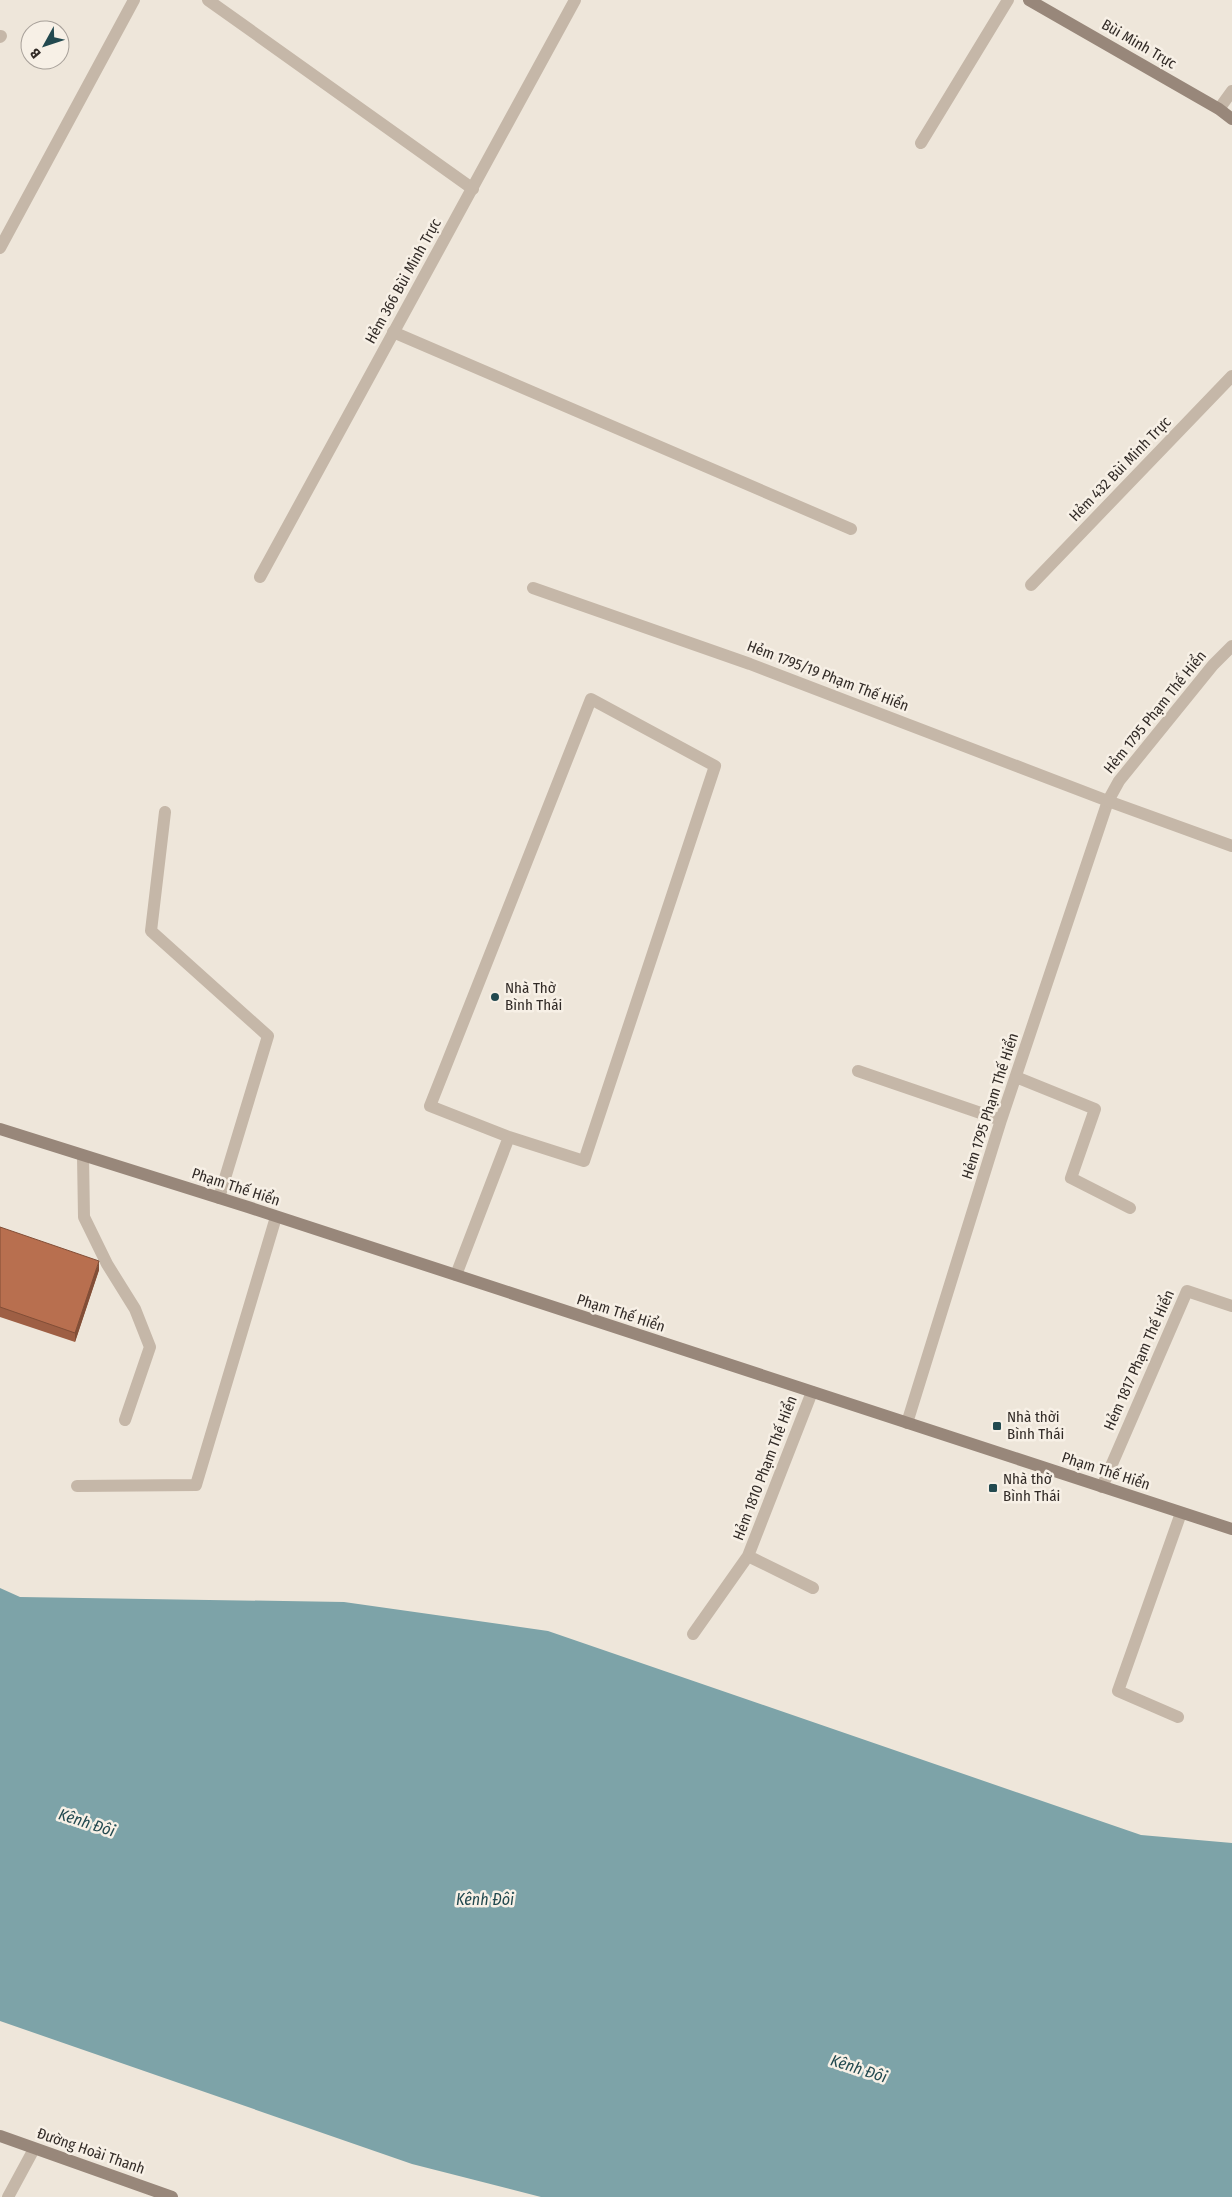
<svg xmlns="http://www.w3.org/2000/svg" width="1232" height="2197" font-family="'Fira Sans Condensed',sans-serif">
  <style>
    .water { fill: #7da3a8 }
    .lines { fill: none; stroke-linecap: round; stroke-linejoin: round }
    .lane { stroke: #c5b7a8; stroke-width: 12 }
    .street { stroke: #c5b7a8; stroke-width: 12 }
    .secondary { stroke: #98877a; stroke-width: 12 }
    .wall { fill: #9e5f44 }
    .shaded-wall { fill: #814e37 }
    .building { fill: #b86f4f; stroke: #814e37 }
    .poi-dot { fill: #22494f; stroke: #f7f0e6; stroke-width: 2 }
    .labels { text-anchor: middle; stroke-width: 5; stroke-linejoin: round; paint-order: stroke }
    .street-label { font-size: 15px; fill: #322b27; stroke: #f7f0e6 }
    .poi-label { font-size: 15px; fill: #322b27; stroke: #f7f0e6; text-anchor: start }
    .water-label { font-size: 16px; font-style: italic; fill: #22494f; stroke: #f7f0e6 }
  </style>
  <rect width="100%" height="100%" fill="#eee6da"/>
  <path class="water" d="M0,1588L20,1597L344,1602L548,1631L1141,1835L1232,1843V2197H541L412,2164L0,2021Z"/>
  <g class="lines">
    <path class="lane" d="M208,0L473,189
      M0,37L1,36
      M1219,109L1232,91
      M921,143L1008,0
      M0,248L134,0
      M393,332L851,529
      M591,699L715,766L584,1161L509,1137L430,1106Z
      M165,812L151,931L268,1036L219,1198
      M858,1071L1001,1120
      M1016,1077L1095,1109L1071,1178L1130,1208
      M83,1156L84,1217L107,1264L135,1309L150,1347L125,1420
      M456,1275L509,1137
      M907,1423L1001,1120L1108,801L1119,781L1213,665L1232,646
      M77,1486L196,1485L276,1217
      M1102,1487L1187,1291L1232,1306
      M1178,1717L1118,1691L1181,1513"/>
    <path class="street" d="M260,577L575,0
      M1031,585L1232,376
      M533,588L750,664L1108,801L1232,846
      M812,1392L748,1556L813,1588
      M693,1634L748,1556
      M8,2197L34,2149"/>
    <path class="secondary" d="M1029,0L1219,109L1232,119
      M0,1129L248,1207L1232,1529
      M0,2136L172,2197"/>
  </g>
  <path class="wall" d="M0,1227L99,1270L75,1342L0,1317Z"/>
  <path class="shaded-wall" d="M99,1261V1270L75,1342V1333Z"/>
  <path class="building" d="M0,1227L99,1261L75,1333L0,1307Z"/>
  <g class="poi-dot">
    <circle cx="495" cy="997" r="5"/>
    <rect x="992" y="1421" width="10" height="10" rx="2.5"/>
    <rect x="988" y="1483" width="10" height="10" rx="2.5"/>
  </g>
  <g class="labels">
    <g class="street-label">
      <text transform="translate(1139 44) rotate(30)" y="5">Bùi Minh Trực</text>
      <text transform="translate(403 281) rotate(-61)" y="5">Hẻm 366 Bùi Minh Trực</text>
      <text transform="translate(1120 469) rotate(-46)" y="5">Hẻm 432 Bùi Minh Trực</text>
      <text transform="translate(828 676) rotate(21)" y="5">Hẻm 1795/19 Phạm Thế Hiển</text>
      <text transform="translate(1155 712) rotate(-51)" y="5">Hẻm 1795 Phạm Thế Hiển</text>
      <text transform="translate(990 1106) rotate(-72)" y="5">Hẻm 1795 Phạm Thế Hiển</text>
      <text transform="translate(236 1187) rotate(18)" y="5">Phạm Thế Hiển</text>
      <text transform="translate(621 1313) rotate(18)" y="5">Phạm Thế Hiển</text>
      <text transform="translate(1139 1360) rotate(-66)" y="5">Hẻm 1817 Phạm Thế Hiển</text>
      <text transform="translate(765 1468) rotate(-69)" y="5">Hẻm 1810 Phạm Thế Hiển</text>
      <text transform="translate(1106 1471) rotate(18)" y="5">Phạm Thế Hiển</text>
      <text transform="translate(91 2151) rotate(19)" y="5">Đường Hoài Thanh</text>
    </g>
    <g class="poi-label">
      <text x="505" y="993">Nhà Thờ<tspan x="505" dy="17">Bình Thái</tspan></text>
      <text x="1007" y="1422">Nhà thời<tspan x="1007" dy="17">Bình Thái</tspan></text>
      <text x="1003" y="1484">Nhà thờ<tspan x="1003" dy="17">Bình Thái</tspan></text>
    </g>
    <g class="water-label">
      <text transform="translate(87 1822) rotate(18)" y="6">Kênh Đôi</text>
      <text x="485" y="1905">Kênh Đôi</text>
      <text transform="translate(859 2068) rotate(18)" y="6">Kênh Đôi</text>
    </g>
  </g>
  <g transform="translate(45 45) rotate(230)"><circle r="24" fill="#f7f0e6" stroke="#a8a19a"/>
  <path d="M0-4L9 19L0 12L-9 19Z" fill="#22494f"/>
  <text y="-8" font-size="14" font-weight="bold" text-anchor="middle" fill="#322b27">B</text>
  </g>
</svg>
